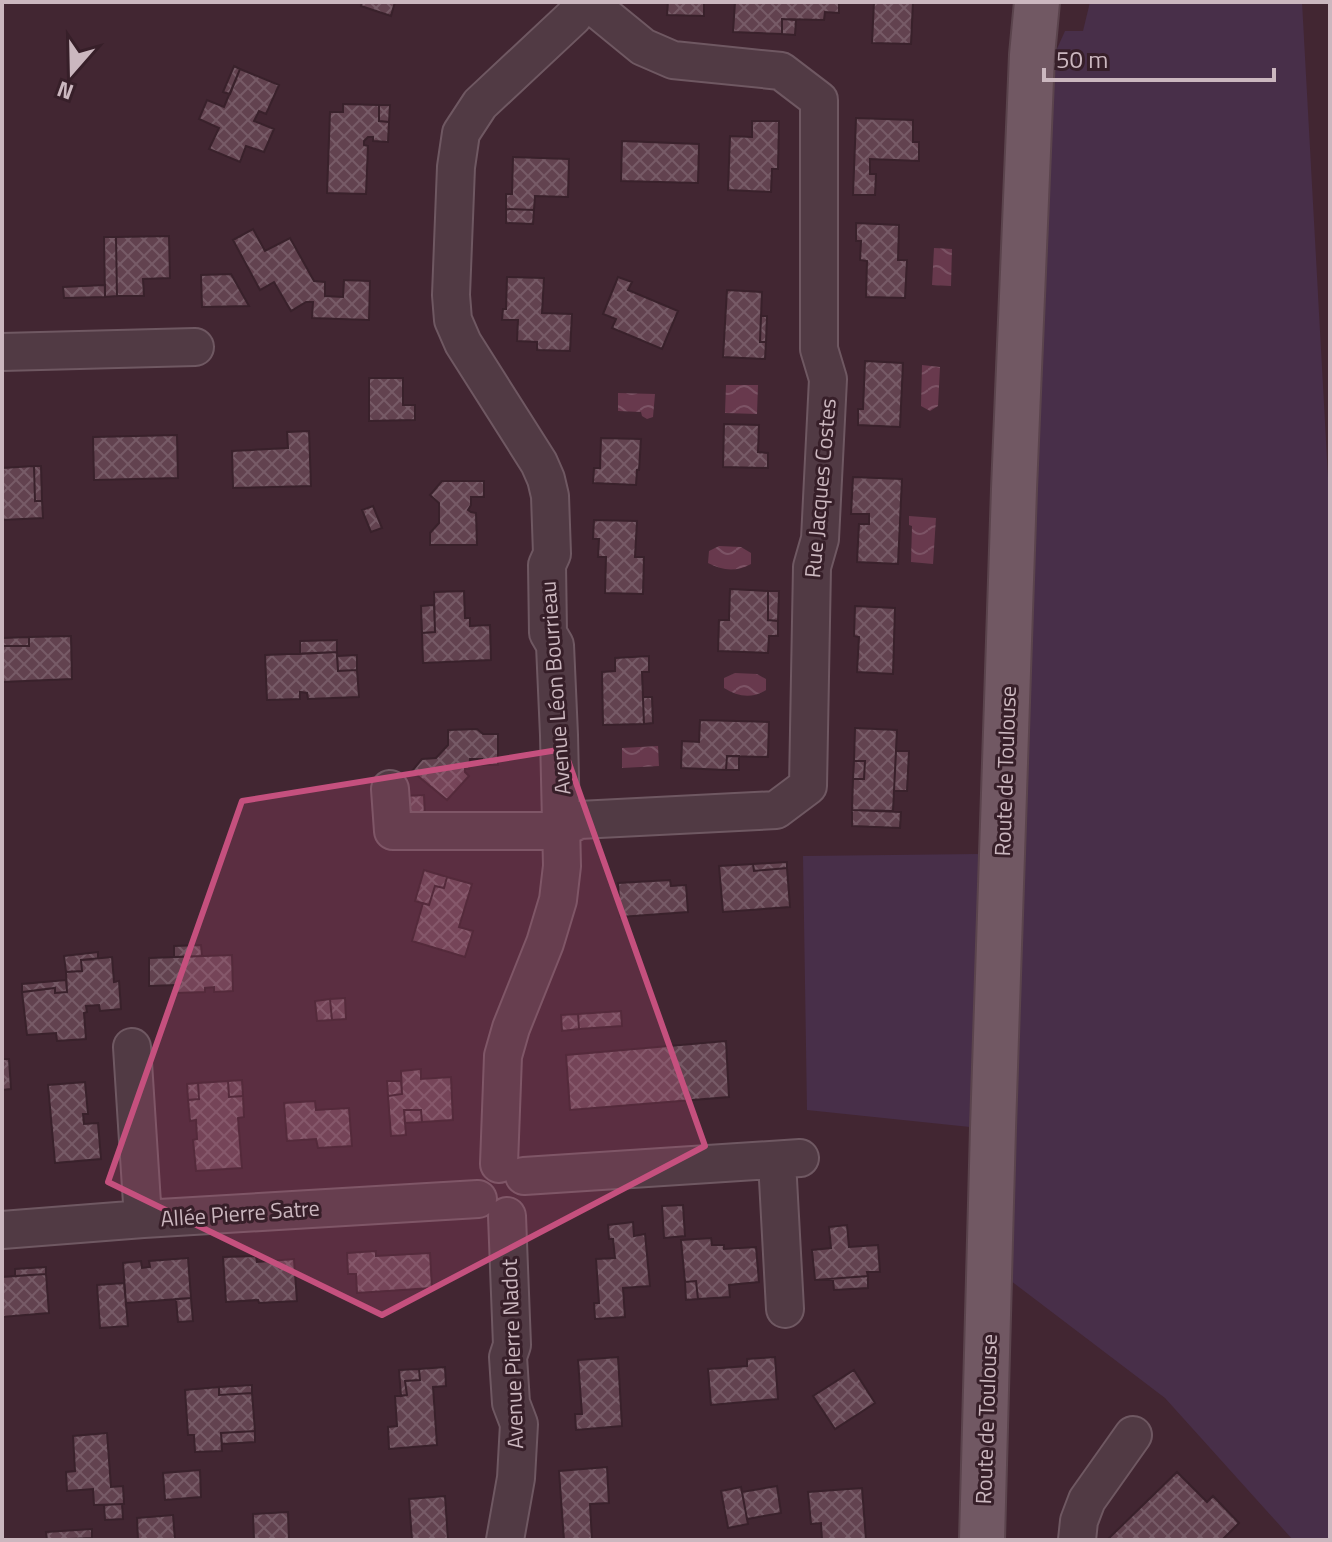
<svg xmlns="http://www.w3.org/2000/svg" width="1332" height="1542" font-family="'Titillium Web',sans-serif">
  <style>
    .green { fill: #482f49 }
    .water { fill: url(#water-waves) }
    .building { fill: url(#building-cross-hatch); stroke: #39212b; stroke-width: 2 }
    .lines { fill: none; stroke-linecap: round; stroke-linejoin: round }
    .minor-casing { stroke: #6f5862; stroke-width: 40 }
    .major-casing { stroke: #5b444d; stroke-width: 48 }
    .minor { stroke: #513a44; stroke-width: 36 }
    .major { stroke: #715863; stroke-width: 44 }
    .marked { fill: #c5507e; fill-opacity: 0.2; stroke: #c5507e; stroke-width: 6; stroke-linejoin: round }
    .labels { text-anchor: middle; stroke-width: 6; stroke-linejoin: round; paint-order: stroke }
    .street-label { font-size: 22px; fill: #cbb7bf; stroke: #371f29 }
  </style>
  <defs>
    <pattern id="water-waves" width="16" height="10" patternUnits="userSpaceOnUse" patternTransform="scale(2)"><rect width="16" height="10" fill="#68394d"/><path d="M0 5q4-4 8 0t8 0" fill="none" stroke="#7c5365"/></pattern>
    <pattern id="building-cross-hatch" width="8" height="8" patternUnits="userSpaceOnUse" patternTransform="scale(2)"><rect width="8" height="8" fill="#62424f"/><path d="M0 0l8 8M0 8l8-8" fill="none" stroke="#775b67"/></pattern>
  </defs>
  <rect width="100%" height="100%" fill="#422632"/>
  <path class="green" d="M1090,2H1302L1330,514V1540H1293L1165,1398L1007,1278L1046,73L1065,31H1083Z
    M979,854L970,1127L807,1110L803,856Z"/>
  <path class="water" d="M934,248L952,249L951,286L932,285Z
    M922,365L940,367L938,406L930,411L921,406Z
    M726,385H758L757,414L725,413Z
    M618,393L655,394L653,417L647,419L642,416L641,412L618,411Z
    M909,516L936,518L933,564L911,562L912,526L909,525Z
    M719,546L741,547L751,553V564C736,572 723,571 708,563L709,551Z
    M735,673L757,674L766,679V690C752,699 738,697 724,688V678Z
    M658,746L659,766L622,768V748Z"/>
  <path class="building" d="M362,2H395L391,16L361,6Z
    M668,2H704V16L667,15Z
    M735,2H839V13L825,12L824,20L782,19V34L733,32Z
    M874,2H913L911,44L872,43Z
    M782,19L796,20L795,35L782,34Z
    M234,66L240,69L230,94L223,92Z
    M240,69L279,85L266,114L259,111L254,121L274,129L264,152L246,146L240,162L209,149L219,128L199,119L207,100L224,107Z
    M343,104L379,105V121L389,122L388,142L373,141V137H368L364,141V145L368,146L366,194L327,193L330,112H343Z
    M379,105H390L389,122L379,121Z
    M856,118L913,120V142H919V161L870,159V174H876L875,195H853Z
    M752,121H779L778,169H772L771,192L728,190L730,136L752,137Z
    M622,141L699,144L698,183L621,181Z
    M513,157L569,159L568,197L535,196L534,210L506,209V194H512Z
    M506,209L534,210L533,224L506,223Z
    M856,223L899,225L898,260H907L905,298L866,297L867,261L860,260L861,241H856Z
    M253,229L265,251L290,238L314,281L325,282V296L343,297L344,280L370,281L369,320L312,318L313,302H306L291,311L274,282L260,290L233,240Z
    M169,236L170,278L143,279L144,296H117L116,237Z
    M104,237H116L117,296L105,297Z
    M231,274L249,306L202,307L201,275Z
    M507,277L544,278L542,313L572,314L570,351L537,350V342L517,341L518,320H502L503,309H506Z
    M618,277L632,282L628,290L678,311L662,349L612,328L616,319L603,314Z
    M105,285V297L64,298L63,287Z
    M727,290L762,292L760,342H766L765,359L723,357Z
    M761,316H767L766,342H760Z
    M865,361L903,363L900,427L858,425V409H863Z
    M369,378H403V405H415V420L369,421Z
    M724,424L759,425L758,452L768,453V468L723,467Z
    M309,431L311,486L233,488L232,451L288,448L287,432Z
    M177,435L178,478L94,480L93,437Z
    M601,438L641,439L639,470H637L636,485L593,483L594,468H600Z
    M34,466H41L42,500L35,501Z
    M34,466L35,501L42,500L43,518L2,520V468Z
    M853,477L902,479L898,564L857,562L859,524H869V514H851Z
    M442,481H484V497H471V505L468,510L471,512L476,513L477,545H430V533L439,523V503L430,495Z
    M373,506L382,528L371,532L362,510Z
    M594,520L637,521L635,557H644L643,594L605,593L606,557H598L599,539H593Z
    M730,589L768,591V620L778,621V636H769L768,653L718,651L719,620H729Z
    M464,591L465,618H470V626L490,625L491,660L423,663L422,633L435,632L434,592Z
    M768,591H779L778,621L768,620Z
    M434,605L435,632L422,633L421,606Z
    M855,606L895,608L893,674L857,672L859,637L854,636Z
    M71,636L72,679L2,682V646H29V637Z
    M29,637V646H2V638Z
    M337,640V652L300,654V641Z
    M337,652L338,671L357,670L359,697L308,699L307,693L300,692V699L267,700L265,655Z
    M357,655V670L338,671L337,656Z
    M649,656V672H642L644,724L603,725L602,672L615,671V658Z
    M643,697H652L653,723L644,724Z
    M700,720L769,722L768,757L727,756L726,770L681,768L682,741L699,742Z
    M855,728L897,730L893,811L852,810L853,779H864L865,761H854Z
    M477,729L483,734H498V765H482V759H470L469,769H465V772L469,776L447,800L412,771L422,759L436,758L448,745V730Z
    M896,751H909L907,791H894Z
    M727,756H739V770H726Z
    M854,761H865L864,779H853Z
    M424,795L425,816H405L404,796Z
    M852,810L901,812L900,828L852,826Z
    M787,862V868L754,871L753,864Z
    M753,864L754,871L787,868L790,907L723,912L719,866Z
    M424,870L447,877L444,888L435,886L429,905L415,901Z
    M447,877L472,884L459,927L473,931L465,957L412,941L423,903L429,905L435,886L444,888Z
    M670,880L671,886L686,885L688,912L620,917L618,883Z
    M201,945L202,956L174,957V946Z
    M98,952V959L81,960L82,971L66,972L64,956Z
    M232,955L233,991L214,992V987L205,988V992L176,993V985L149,986V958Z
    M112,957L114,982L119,981L121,1009L100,1011L99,1005L86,1006L87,1012L84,1013L86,1039L57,1041L56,1033L27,1035L22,992L55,988V993L67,992L66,972L82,971L81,960Z
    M66,980L67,992L55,993V988L22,992V984Z
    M345,998L346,1019L332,1020L330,999Z
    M330,999L332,1020L317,1021L315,1001Z
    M621,1011L622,1026L579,1029L578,1014Z
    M578,1014L579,1029L562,1031L561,1015Z
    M726,1041L729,1097L570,1110L566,1055Z
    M2,1059H9L11,1089L2,1090Z
    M421,1069V1079L451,1077L453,1120L422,1122L421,1110H404L406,1135L391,1136L388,1096L402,1094L401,1071Z
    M242,1080L243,1096L229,1097L228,1081Z
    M228,1081L229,1097L243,1096L244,1117L238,1118L242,1168L196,1171L193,1140L197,1139L196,1120L190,1121L188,1100L199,1099L198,1083Z
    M387,1081H401L402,1094L388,1096Z
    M85,1082L88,1114H83L84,1124L98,1123L101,1159L55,1163L48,1085Z
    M198,1083L199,1099L188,1100L187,1084Z
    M315,1101L316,1110L349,1108L352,1146L318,1148L316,1139L287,1141L284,1103Z
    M404,1110H421L422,1122L405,1123Z
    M683,1205L685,1236L664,1238L662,1206Z
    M633,1222L634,1236L645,1234L650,1286L623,1288L625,1317L595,1319L594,1303H599L596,1259L615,1258L613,1239H609L608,1225Z
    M847,1225L849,1247L878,1245L880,1272H867L868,1276L815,1280L812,1250L831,1248L829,1227Z
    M711,1238L712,1245H724V1249L756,1247L759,1282L729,1285L730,1297L698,1299L696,1281L685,1282L681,1240Z
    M376,1251V1256L430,1253L432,1288L357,1293L356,1274H348L347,1253Z
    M256,1256L257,1262L294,1259L297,1301L259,1303L258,1300L226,1302L223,1257Z
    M188,1258L191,1298L126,1303L123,1263L141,1261L142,1268L150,1267L149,1261Z
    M46,1267V1274L15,1276V1269Z
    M46,1274L49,1313L2,1317V1277Z
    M868,1276V1288L834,1290L833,1280H815Z
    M696,1281L698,1299L686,1300L685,1282Z
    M124,1283L128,1326L100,1328L97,1285Z
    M191,1298L193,1321L178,1322L176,1299Z
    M618,1357L622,1426L576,1430L575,1414H582L578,1360Z
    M775,1357L778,1399L711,1405L708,1369L747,1366V1359Z
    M445,1367L446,1386L433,1387L437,1445L389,1449L388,1427L397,1426L395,1396L407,1395L405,1381L420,1380L419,1369Z
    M419,1369L420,1380L405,1381L407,1395L401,1396L399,1370Z
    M854,1370L875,1403L835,1429L813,1396Z
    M252,1385V1393L219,1395V1387Z
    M219,1387V1395L252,1393L255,1431L221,1433L222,1451L195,1452L194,1435H188L185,1390Z
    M255,1431V1442L222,1444L221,1433Z
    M107,1433L111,1487L123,1486L124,1504L94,1505L93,1489L67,1491L66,1472L75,1471L73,1436Z
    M607,1467L609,1503L590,1504L592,1540H564L559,1471Z
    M200,1470L201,1497L165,1500L163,1473Z
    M1177,1472L1207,1502L1213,1496L1239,1523L1222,1540H1107Z
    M777,1486L781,1513L747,1519L742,1492Z
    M741,1487L748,1524L728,1528L721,1491Z
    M862,1488L866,1540H822L821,1523L811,1524L808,1492Z
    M445,1496L448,1540H412L409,1499Z
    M122,1504L123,1519L105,1520L104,1505Z
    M288,1512L289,1540H254L253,1514Z
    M173,1515L175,1540H138L137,1518Z
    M92,1529V1538L47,1540L46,1532Z"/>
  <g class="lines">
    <defs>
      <path id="minor" d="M2,352L195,347
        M390,789L393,831H548L563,828L579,820L776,810L808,786L812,567L820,539L828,379L819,349V100L781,71L673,60L643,47L588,2
        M132,1047L143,1219
        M777,1161L785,1309
        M499,1164L503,1056L511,1028L545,943L558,900L562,866L559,735L555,645L548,633L547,565L552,554L550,496L546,479L539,463L463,343L453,320L451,295L456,167L461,133L480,104L573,17L584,2
        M524,1176L800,1158
        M2,1230L143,1219L478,1199
        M505,1540L516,1478L519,1424L511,1403L508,1357L512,1345L507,1216
        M1077,1540L1079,1521L1087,1500L1133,1435"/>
      <path id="major" d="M982,1540L993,1128L1014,489L1032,55L1037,2"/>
    </defs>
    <use href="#minor" class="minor-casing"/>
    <use href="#major" class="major-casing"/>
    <use href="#minor" class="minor"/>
    <use href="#major" class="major"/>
  </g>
  <path class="marked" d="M564,749L705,1146L382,1315L108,1182L242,801Z"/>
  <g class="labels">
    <g class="street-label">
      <text transform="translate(820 488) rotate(-85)" y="8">Rue Jacques Costes</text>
      <text transform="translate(555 688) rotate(-94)" y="8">Avenue Léon Bourrieau</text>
      <text transform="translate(1005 771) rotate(-88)" y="8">Route de Toulouse</text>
      <text transform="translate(240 1213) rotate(-4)" y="8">Allée Pierre Satre</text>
      <text transform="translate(512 1354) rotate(-92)" y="8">Avenue Pierre Nadot</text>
      <text transform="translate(986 1419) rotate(-88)" y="8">Route de Toulouse</text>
    </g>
  </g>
  <rect width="1332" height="1542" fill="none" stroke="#cbb7bf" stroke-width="8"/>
  <g transform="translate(72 72) rotate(200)" stroke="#371f29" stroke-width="6" paint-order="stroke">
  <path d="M0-6L14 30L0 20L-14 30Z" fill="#cbb7bf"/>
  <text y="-12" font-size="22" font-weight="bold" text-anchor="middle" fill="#cbb7bf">N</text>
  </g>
  <path d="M1044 68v12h230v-12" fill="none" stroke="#cbb7bf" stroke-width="4"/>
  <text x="1056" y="68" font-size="24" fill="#cbb7bf" stroke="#371f29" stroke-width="6" paint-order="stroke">50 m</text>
</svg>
